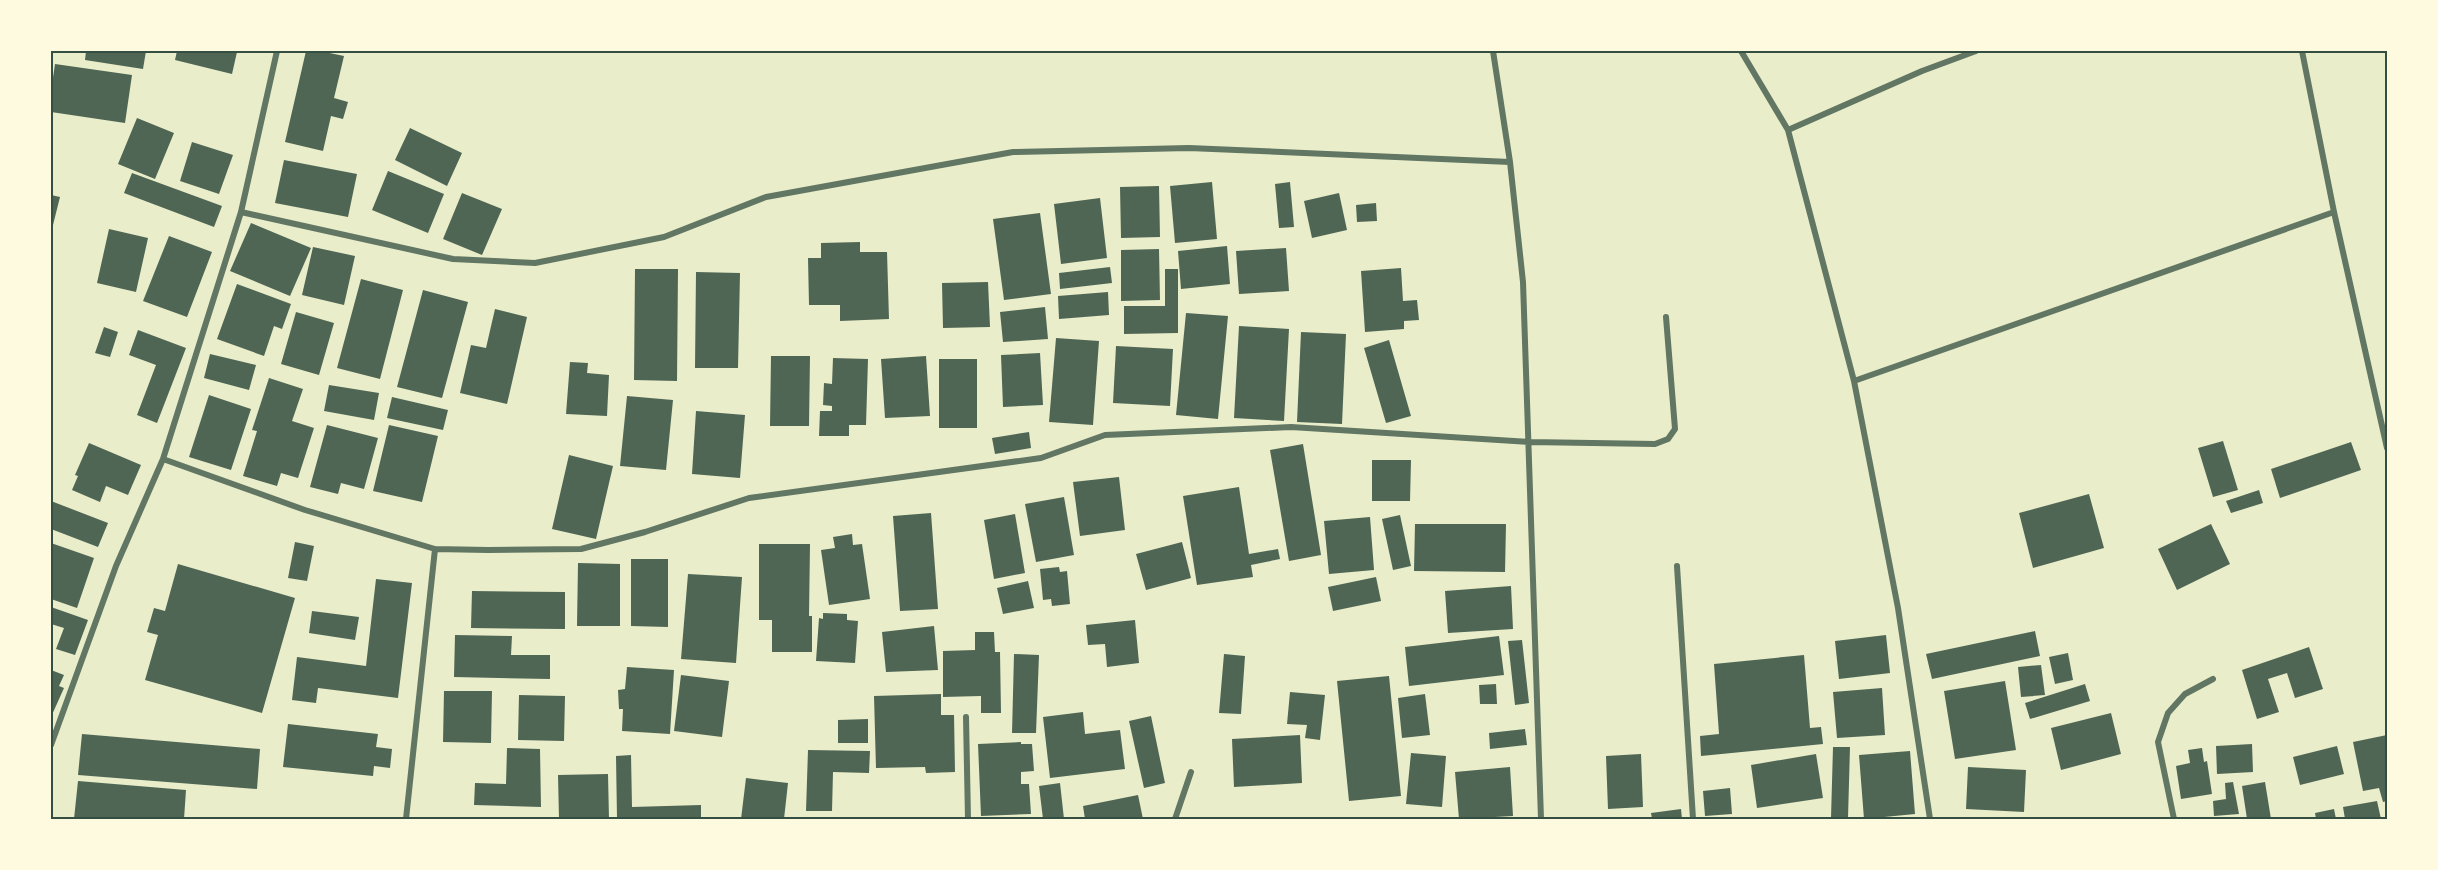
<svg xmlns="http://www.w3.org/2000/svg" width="2438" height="870" font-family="'Open Sans',sans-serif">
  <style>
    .building { fill: #4f6655 }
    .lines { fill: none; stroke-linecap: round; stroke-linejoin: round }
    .minor { stroke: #617663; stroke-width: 6 }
    .neatline { fill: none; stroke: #344e41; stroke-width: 2 }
  </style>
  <rect width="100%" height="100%" fill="#e9edc9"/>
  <path class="building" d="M86,51H146L143,69L85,60Z
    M177,51H235L237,52L232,74L175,60Z
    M306,51H320L344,56L334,98L348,102L343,119L331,116L323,151L285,142Z
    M55,64L132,75L125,123L51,112V91Z
    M137,118L174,133L155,179L118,164Z
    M410,128L462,153L447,186L395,160Z
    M192,142L233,155L219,194L180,181Z
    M284,160L357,174L348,217L275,203Z
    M388,171L444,194L428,233L372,210Z
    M132,173L222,206L214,227L124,193Z
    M1212,182L1217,239L1175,243L1170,186Z
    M1290,182L1294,227L1279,228L1275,184Z
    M1159,186L1160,237L1121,238L1120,187Z
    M462,193L502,209L482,255L443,239Z
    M1339,193L1347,230L1312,238L1304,201Z
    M51,195L60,197L52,229H51Z
    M1100,198L1107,258L1061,264L1054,204Z
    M1376,203L1377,221L1357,222L1356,205Z
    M1040,213L1051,294L1004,300L993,219Z
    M251,223L311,248L290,296L230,271Z
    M109,229L148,238L136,292L97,283Z
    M169,236L212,252L187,317L143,301Z
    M860,242V252H887L889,319L840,321V305H809L808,258H821V243Z
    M1227,246L1230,284L1181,289L1178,251Z
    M313,247L355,256L344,305L302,295Z
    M1286,248L1289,291L1239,294L1236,251Z
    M1159,249L1160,300L1121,301V250Z
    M1110,267L1112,283L1060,289L1059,273Z
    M1401,268L1403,301L1417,300L1419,320L1404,321V329L1365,332L1361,271Z
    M635,269H678L677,381L634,380Z
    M1165,269H1178V333L1124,334V306H1165Z
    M696,272L740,273L738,368H695Z
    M361,279L403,290L380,379L337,368Z
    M988,282L990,327L943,328L942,283Z
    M237,284L291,304L282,329L274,326L264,356L217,339Z
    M423,290L468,302L442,398L397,387Z
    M1108,292L1109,315L1059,319L1058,296Z
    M1045,307L1048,339L1003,342L1000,312Z
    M495,309L527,317L507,404L460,393L471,345L486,348Z
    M296,312L334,323L319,375L281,364Z
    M1186,313L1228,316L1218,419L1176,415Z
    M1239,326L1289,329L1284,421L1234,418Z
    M104,327L118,332L110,357L95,353Z
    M138,330L186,348L157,423L137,415L156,365L129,355Z
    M1301,332L1346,334L1342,424L1297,422Z
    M1056,338L1099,341L1093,425L1049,422Z
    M1389,340L1411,416L1386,423L1364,348Z
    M1116,346L1173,349L1170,406L1113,403Z
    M1040,353L1043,405L1003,407L1001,355Z
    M210,354L256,365L249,390L204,378Z
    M771,356H810L809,426H770Z
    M926,356L930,416L885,418L881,359Z
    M833,358L868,359L866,425H849V436H819L820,411H832V406L823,405L824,383L832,384Z
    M939,359H977V428H939Z
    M570,362L588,363L587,373L609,375L607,416L566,414Z
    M269,378L303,389L292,421L314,428L298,478L281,473L277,486L243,476L257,431L252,430Z
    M329,385L379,393L374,420L324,411Z
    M209,395L251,409L231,470L189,457Z
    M627,396L673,400L666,470L620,466Z
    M392,397L448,410L443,430L387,418Z
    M696,411L745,415L740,478L692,474Z
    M327,425L378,438L364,489L341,483L338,494L310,487Z
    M389,425L438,436L422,502L373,491Z
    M1029,432L1031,448L995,454L992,438Z
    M2223,441L2238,490L2213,497L2198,448Z
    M2351,442L2361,470L2280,498L2271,469Z
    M89,443L141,465L128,495L106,486L100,502L72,490L78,476L75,475Z
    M1303,444L1321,555L1289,561L1270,450Z
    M569,455L613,466L596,539L552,529Z
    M1372,460H1411L1410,501H1372Z
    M1119,477L1125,530L1080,536L1073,482Z
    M1239,487L1249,554L1278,549L1280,559L1251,565L1253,577L1197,585L1183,496Z
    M2259,490L2263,503L2231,513L2226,501Z
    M2089,494L2104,548L2033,568L2019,513Z
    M1064,497L1074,555L1036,562L1025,504Z
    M51,501L108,523L98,547L51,529Z
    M931,513L938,609L900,611L893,516Z
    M1015,514L1025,573L994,579L984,520Z
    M1400,515L1411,566L1393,570L1382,519Z
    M1370,517L1374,570L1329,574L1324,521Z
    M1415,524H1506L1505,572L1414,571Z
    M2211,524L2230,564L2177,590L2158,549Z
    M852,534L853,545L862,544L870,599L829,605L821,550L835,548L833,537Z
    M295,542L314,546L307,581L288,578Z
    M1182,542L1191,578L1146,590L1136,554Z
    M51,543L94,558L77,608L51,599Z
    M759,544H810L809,616H812V652H772V620H759Z
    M631,559H668V627L631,626Z
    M578,563L620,564V626H577Z
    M178,564L295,598L262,713L145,680L158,635L147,632L154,608L165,611Z
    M1059,567L1060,572L1067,571L1070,604L1052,606L1051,599L1043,600L1040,569Z
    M688,574L742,577L736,663L681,659Z
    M1376,577L1381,601L1333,611L1328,587Z
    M376,579L412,583L398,698L318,688L316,703L292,700L297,657L366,666Z
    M1028,581L1034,608L1003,614L997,588Z
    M1511,586L1513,629L1448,633L1445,591Z
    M472,591L565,592V629L471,628Z
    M51,607L88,620L75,655L56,649L64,628L51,624Z
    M312,611L359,617L355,640L309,633Z
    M823,613L847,614V620L858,621L855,663L816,661L819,618L823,619Z
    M1135,620L1139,663L1107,667L1105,644L1088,645L1086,625Z
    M934,626L938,670L886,672L882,632Z
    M2035,631L2040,656L1932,679L1926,654Z
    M975,632H994L995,652H1000L1001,713H981V696L943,697V651L975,650Z
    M455,635L512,636L511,655H550V679L454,677Z
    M1886,635L1890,673L1839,679L1835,641Z
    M1499,636L1504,675L1409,686L1405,647Z
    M1522,640L1529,703L1515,705L1508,641Z
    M2309,647L2323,689L2295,698L2287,673L2268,679L2279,712L2257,719L2242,670Z
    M2068,653L2073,680L2055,684L2049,657Z
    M1014,654L1039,655L1036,733H1012Z
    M1224,654L1245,656L1241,714L1219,713Z
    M1804,655L1810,728L1821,727L1823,744L1701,756L1700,736L1719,734L1714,664Z
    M2041,665L2045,695L2021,697L2018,667Z
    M627,667L674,670L670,734L622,731L623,709H619L618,690L625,689Z
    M51,670L64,675L59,686L64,688L51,717Z
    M681,675L729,681L722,737L674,731Z
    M1389,676L1401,796L1349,801L1337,681Z
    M2005,681L2016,750L1955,759L1944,691Z
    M1496,684L1497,704H1480L1479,685Z
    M2085,684L2090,701L2030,719L2025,703Z
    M1882,688L1885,735L1837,738L1833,692Z
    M444,691H492L491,743L443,742Z
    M1290,692L1325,695L1320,740L1305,738L1307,725L1287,724Z
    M941,694V715H954L955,772L926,773L925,767L876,768L874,696Z
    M1425,694L1430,735L1402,738L1398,698Z
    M519,695L565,696L564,741L518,740Z
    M1083,712L1085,734L1120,730L1125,769L1050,778L1043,717Z
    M2111,713L2121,754L2061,770L2051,728Z
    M1151,716L1165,783L1144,788L1129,721Z
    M868,719V743H838V720Z
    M288,724L378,734L376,747L392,749L390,768L374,766L373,776L283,767Z
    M1525,729L1527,745L1490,749L1489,733Z
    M82,734L260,749L257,789L78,775Z
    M1300,735L1302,783L1234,787L1232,739Z
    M2387,735V801L2383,802L2379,788L2363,791L2353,742Z
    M1021,742V744H1032L1034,771L1021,772V784H1029L1031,814L981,816L978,744Z
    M2252,744L2253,772L2217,774L2216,746Z
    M2337,746L2344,774L2300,785L2293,757Z
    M1833,747H1850L1848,818H1831Z
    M507,748L540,749L541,807L474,805L475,783L506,784Z
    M2202,748L2204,762L2207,761L2212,794L2181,799L2176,766L2190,763L2188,750Z
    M808,750L870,751L869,773L833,772L832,811H806Z
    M1910,751L1915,814L1864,819L1859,755Z
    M1411,753L1446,756L1442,807L1406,804Z
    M1641,754L1643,807L1608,809L1606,756Z
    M1816,754L1823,798L1757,808L1751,765Z
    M631,755L632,807L701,805V819H617L616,756Z
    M1510,767L1513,816L1459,819L1455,772Z
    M1968,767L2026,770L2024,812L1966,809Z
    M608,774L609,819H559L558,775Z
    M746,778L788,783L784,819H741Z
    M78,781L186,790L184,819H74Z
    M2233,782L2239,814L2214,816L2213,801L2226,799L2225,783Z
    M2265,782L2271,819H2247L2242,786Z
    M1060,783L1064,819H1043L1039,786Z
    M1730,788L1732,814L1705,816L1703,791Z
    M1138,795L1143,819H1085L1083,806Z
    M2377,801L2381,819H2345L2343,807Z
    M1681,809L1682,819H1652L1651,813Z
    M2334,809L2336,819H2316L2315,813Z"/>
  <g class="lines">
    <path class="minor" d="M1493,51L1510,162L1523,282L1541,819
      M1741,51L1788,130L1854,381L1898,608L1930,819
      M2302,51L2334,212L2387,448
      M1788,130L1922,71L1976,51
      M241,212L453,259L535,263L664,237L766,197L1013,152L1189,148L1510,162
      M1854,381L2334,212
      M163,459L305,510L435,549L488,550L581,549L645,532L749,498L1041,458L1105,435L1291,427L1529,442L1655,444L1668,439L1675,429L1666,317
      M1677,566L1693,819
      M966,717L968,819
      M51,745L116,566L163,459L241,212L277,51
      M406,819L435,549
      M1175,819L1191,772
      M2174,819L2158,742L2168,713L2185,694L2213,679"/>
  </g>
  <rect width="2438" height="870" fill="none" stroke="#fefae0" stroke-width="105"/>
  <rect x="52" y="52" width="2334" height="766" class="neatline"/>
</svg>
